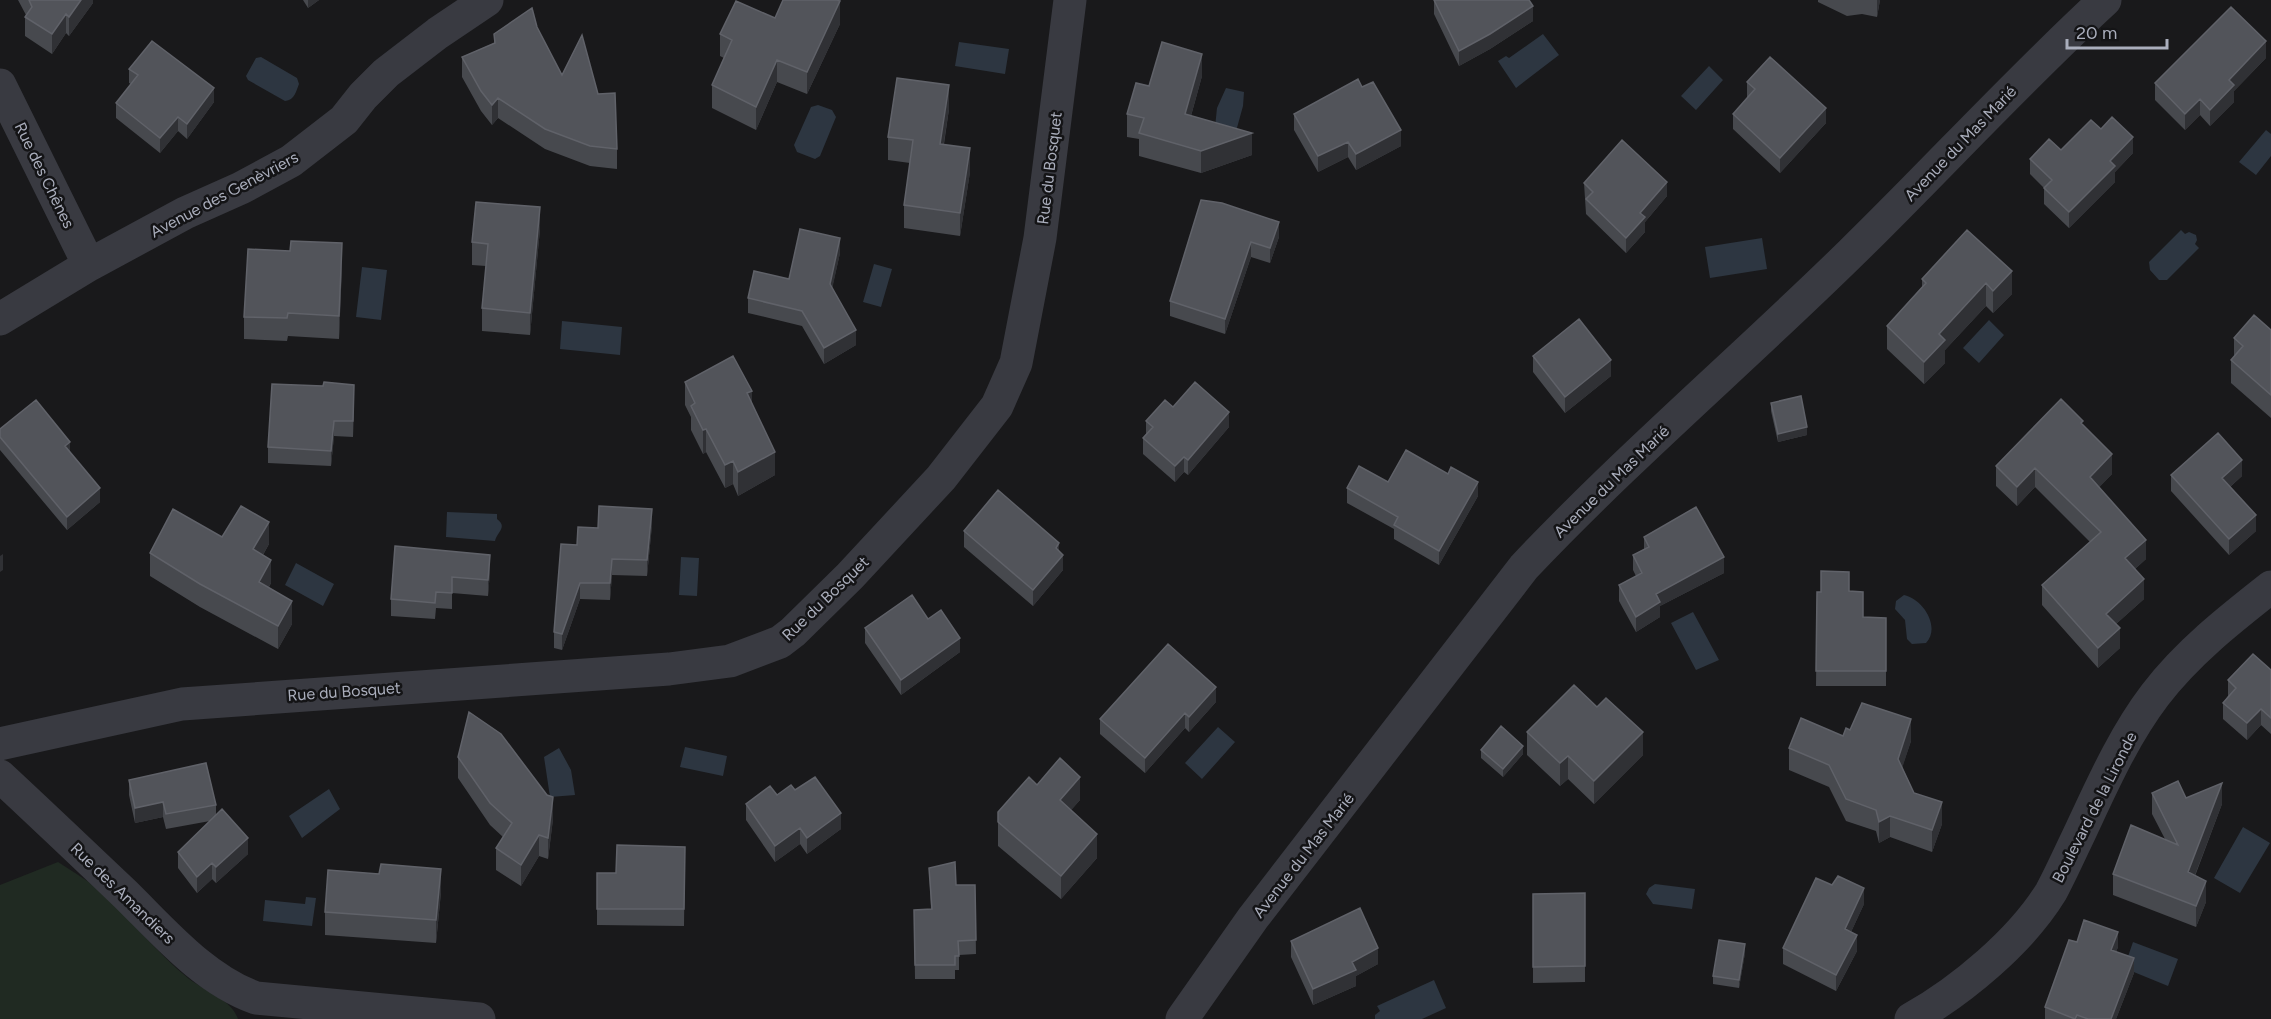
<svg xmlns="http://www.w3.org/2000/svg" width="2271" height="1019" font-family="Figtree,sans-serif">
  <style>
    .green { fill: #202a22 }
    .water { fill: #2d3641 }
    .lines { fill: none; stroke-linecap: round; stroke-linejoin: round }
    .minor { stroke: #393a41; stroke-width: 33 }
    .wall { fill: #47494e }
    .shaded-wall { fill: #303135 }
    .building { fill: #52545a; stroke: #606269; stroke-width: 1.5 }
    .labels { text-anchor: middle; stroke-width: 5; stroke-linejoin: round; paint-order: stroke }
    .street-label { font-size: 16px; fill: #aaaebc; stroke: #141416 }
  </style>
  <rect width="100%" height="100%" fill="#19191b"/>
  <path class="green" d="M58,862C70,870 84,878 96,888C129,916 155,952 189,979C204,990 232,1000 238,1019H0V885Z"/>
  <path class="water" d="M1543,34L1559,55L1516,88L1498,61L1506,56L1509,58Z
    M959,42L1009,49L1005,74L955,66Z
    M261,57L297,78L299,84C296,91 295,100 285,101L248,80L246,76L256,58Z
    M1709,66L1723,80L1696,110L1681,96Z
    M1226,88L1244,92L1243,106L1235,135L1214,137L1217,108Z
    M818,105L832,110L836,117L820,156L815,159L797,152L794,145L811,107Z
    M2266,130L2271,134V156L2256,175L2239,162Z
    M2181,230L2185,234L2189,232L2196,235L2197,240L2195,244L2199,248L2167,280H2159L2150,270L2149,262Z
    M1762,238L1767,269L1710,278L1705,247Z
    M874,264L892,269L881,307L863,302Z
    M362,267L387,270L381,320L356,317Z
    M1989,320L2004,335L1979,363L1963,348Z
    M562,321L622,327L620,355L560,349Z
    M447,512L497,514V519C508,527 497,532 495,541L446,537Z
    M681,557L699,558L697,596L679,595Z
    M296,563L334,584L323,606L285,585Z
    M1904,595C1923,599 1941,627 1926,643L1912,644L1907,639L1905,620L1895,609L1896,601Z
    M1693,612L1719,660L1696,670L1671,623Z
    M1218,727L1235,742L1202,779L1185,763Z
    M685,747L727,756L723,776L680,767Z
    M559,748L571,770L575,795L550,797L544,757Z
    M329,789L340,809L302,838L289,816Z
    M2243,827L2270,843L2240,893L2214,878Z
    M1655,884L1695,889L1692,909L1653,904L1646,894L1649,888Z
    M306,897L316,898L312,926L263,921L265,900L305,904Z
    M2133,942L2178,959L2168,986L2124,968Z
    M1434,980L1446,1008L1422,1019H1375V1015L1380,1011L1377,1006Z"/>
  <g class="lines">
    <path class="minor" d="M0,85L89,265
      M0,319L89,265L185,213L241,188L291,161L344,120L363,96L386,73L438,33L487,0
      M0,744L182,704L669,669L730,661L780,642L793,632L850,576L941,478L997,406L1016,363L1040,238L1070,0
      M0,776C42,815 83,854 124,893C163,931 203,979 256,998L479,1019
      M1182,1019L1253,918L1524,567C1628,457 1743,359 1851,253C1937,169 2017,81 2105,0
      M1911,1019C1961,991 2021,941 2051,892C2059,877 2066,862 2073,847C2098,795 2120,741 2155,695C2187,653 2229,620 2271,587"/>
  </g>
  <path class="wall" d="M18,0H93V3L69,36L66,33L52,54L25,36V17L26,15Z
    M303,0H319L308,8Z
    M1434,0L1533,21L1490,49L1459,66L1434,14Z
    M1818,0H1880L1877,17L1862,14L1847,16L1818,2Z
    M775,18L840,24L807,94L777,82L756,130L712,108V85L724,58L720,56V34Z
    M537,27L562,75L598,94L617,149V169L590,166L545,149L498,118L492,125L481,111L462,77V57L494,43V34Z
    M2266,58L2234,91V102L2210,126L2200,115L2185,130L2155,100V83Z
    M129,69L214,102L187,139L178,131L160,153L116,118V103L131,84L129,83Z
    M1202,76L1191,116L1252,155L1201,173L1139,156V139L1127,137V114L1149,86Z
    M1747,82L1826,123L1780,173L1733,129V114L1748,98L1747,97Z
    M1362,87L1401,146L1356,170L1348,157L1318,172L1294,130V114Z
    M949,109L944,144L970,172L960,236L904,228V205L910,163L888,160V137Z
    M2101,129L2133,153L2115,172V182L2069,228L2044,204V188L2030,174V159L2061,150Z
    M1584,183L1667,196L1645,222V232L1626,253L1586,214Z
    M1201,200L1279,237L1270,263L1251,257L1225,334L1170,316V301Z
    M540,229L530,335L482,331V308L486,266L472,265V242Z
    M1967,230L2012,294L1993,313L1986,306L1945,350V363L1924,384L1887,349V326L1922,287V279Z
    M840,253L832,288L856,345L824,364L802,326L748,313V298Z
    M342,266L339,339L288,336L287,341L244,339V317Z
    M2271,330V418L2231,383V360L2234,357V338Z
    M1533,356L1611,376L1565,413L1533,372Z
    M685,382L752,403L775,475L738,496L733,484L725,488L706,452L703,454L691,430V417L685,405Z
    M354,400L353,437L334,436L331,466L268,463V447Z
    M1771,403L1807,435L1778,442L1771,411Z
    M1173,407L1229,427L1188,475L1184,472L1175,482L1143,454V438L1146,434V421Z
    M2083,425L2112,474L2099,487L2146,559L2135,569L2144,599L2116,624L2120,648L2098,668L2042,605V585L2090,542L2035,487L2017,506L1996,486V466Z
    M0,429L70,452L100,502L67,530L0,450Z
    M2171,475L2242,476L2230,487L2256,531L2229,555L2171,491Z
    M1388,482L1478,496L1439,565L1394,539V529L1347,503V488Z
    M652,525L647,576L612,575L610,600L580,599L562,650L554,648V632L577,545Z
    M964,531L1059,551L1063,570L1033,606L964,547Z
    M222,537L269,544L263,555L271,583L269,587L292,624L278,649L200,607L150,576V553Z
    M1644,537L1724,573L1660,606V617L1636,632L1619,601V585L1636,576L1633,570V555L1644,549Z
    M395,546L490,571L488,596L452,593V609L436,608L435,619L391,616V599Z
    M1849,591L1863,617L1886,618V686H1816L1817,592Z
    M865,628L960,652L901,695L865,643Z
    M2271,670V734L2261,725L2247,740L2223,719V703L2228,696V680Z
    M1216,702L1189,732L1185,728L1145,773L1100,734V719Z
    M1850,730L1911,741L1902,767L1914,793L1942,824L1932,852L1890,837L1879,843L1876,831L1846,821L1829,787L1789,770V748L1843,736Z
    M1527,732L1643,755L1594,804L1568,779L1560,786L1527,755Z
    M1481,750L1523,754L1503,777L1481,758Z
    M458,757L553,819L548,859L539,856L521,886L496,870V848L503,837L490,825L458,778Z
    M129,780L216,805V815L248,854L216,883L212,879L197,893L178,868V852L210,821L166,829L163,817L135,823L129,795Z
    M1037,785L1080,800L1071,810L1097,858L1061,899L998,846V812Z
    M795,790L841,829L807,854L800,844L775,862L746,820V804Z
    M2152,793L2222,804L2195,876L2206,902L2196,927L2113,895V874L2165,839L2152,814Z
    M685,847L684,926L597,925V873H616Z
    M929,868L956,885H975L976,954L959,955V970H955V979H915L914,910L931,909Z
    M441,892L436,943L325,935V912Z
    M1585,893V982L1533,983V894Z
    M1864,904L1851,932L1857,951L1836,991L1783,964V948Z
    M1291,941L1378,964L1356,976V986L1313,1005L1291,957Z
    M2077,942L2118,947L2116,952L2134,973L2116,1019H2045V1007Z
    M1745,953L1739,988L1713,984V976Z"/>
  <path class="shaded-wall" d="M81,0H93V3L69,36V17Z
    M308,0H319L308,8Z
    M1877,0H1880L1877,17Z
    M840,1V24L807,94V72Z
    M1533,6V21L1490,49L1459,66V51Z
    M66,14V33L52,54V34Z
    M2266,41V58L2234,91V102L2210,126V110L2229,80Z
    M1202,54V76L1185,137V114Z
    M777,60V82L756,130V107Z
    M949,85V109L940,167V144Z
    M214,88V102L187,139V124Z
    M498,98V118L492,125V105Z
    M2200,99V115L2185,130V114Z
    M1826,108V123L1780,173V158Z
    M178,117V131L160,153V138Z
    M1401,130V146L1356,170V154Z
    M1252,133V155L1201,173V151Z
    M2133,137V153L2115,172V182L2069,228V212L2110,161Z
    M1348,142V157L1318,172V156Z
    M970,148V172L960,236V213Z
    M1667,182V196L1645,222V232L1626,253V238L1640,213Z
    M540,207V229L530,335V313Z
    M1279,222V237L1270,263V248Z
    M840,238V253L830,299V284Z
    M1251,242V257L1225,334V319Z
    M342,243V266L339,339V316Z
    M2012,271V294L1993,313V291Z
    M1986,283V306L1945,350V363L1924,384V362L1939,334Z
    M856,330V345L824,364V348Z
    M1611,360V376L1565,413V397Z
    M354,385V400L353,437V421Z
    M752,391V414L747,393Z
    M1229,412V427L1188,475V460Z
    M334,421V436L331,466V451Z
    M1807,427V435L1778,442V434Z
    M706,429V452L703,454V430Z
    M70,442V455L65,446Z
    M775,452V475L738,496V472Z
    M2112,454V474L2090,497V477Z
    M1184,457V472L1175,482V466Z
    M2242,460V476L2222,494V478Z
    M733,461V484L725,488V465Z
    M2035,468V487L2017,506V487Z
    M1478,482V496L1439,565V551Z
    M100,488V502L67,530V517Z
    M652,509V525L647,576V560Z
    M2256,515V531L2229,555V539Z
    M269,522V544L253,572V549Z
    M2146,540V559L2125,578V558Z
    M1059,543V559L1063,555V570L1033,606V590Z
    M3,554V570L0,572V556Z
    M490,555V571L488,596V580Z
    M1724,557V573L1660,606V617L1636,632V617L1656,594Z
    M612,559V575L610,600V583Z
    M271,560V583L259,604V582Z
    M2144,579V599L2106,633V614Z
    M580,583V599L562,650V634Z
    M292,601V624L278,649V626Z
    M2120,628V648L2098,668V648Z
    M960,638V652L901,695V680Z
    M1216,687V702L1189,732V717Z
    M2261,709V725L2247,740V723Z
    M1185,713V728L1145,773V758Z
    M1911,719V741L1898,781V759Z
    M1643,732V755L1594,804V781Z
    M1523,746V754L1503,777V769Z
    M1568,756V779L1560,786V763Z
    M1080,777V800L1060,823V800Z
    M2222,783V804L2188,893V872Z
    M553,797V819L548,859V838Z
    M163,802V817L135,823V808Z
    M1942,802V824L1932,852V830Z
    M841,813V829L807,854V838Z
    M1890,816V837L1879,843V822Z
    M800,828V844L775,862V846Z
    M1097,834V858L1061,899V876Z
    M539,835V856L521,886V865Z
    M248,838V854L216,883V867Z
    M212,863V879L197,893V877Z
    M441,869V892L436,943V920Z
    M2206,881V902L2196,927V906Z
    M1864,888V904L1845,945V929Z
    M2118,932V947L2111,964V950Z
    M1857,935V951L1836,991V975Z
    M1745,944V953L1739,988V980Z
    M1378,948V964L1356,976V986L1313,1005V989L1352,962Z
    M2134,958V973L2116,1019H2111Z"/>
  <path class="building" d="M29,0H81L69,17L66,14L52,34L25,17L32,7Z
    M783,0H837L840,1L807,72L777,60L756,107L712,85L732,40L720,34L736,1L775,18Z
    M1434,0H1529L1533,6L1490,34L1459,51Z
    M2231,7L2266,41L2229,80L2234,85L2210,110L2200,99L2185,114L2155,83Z
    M532,8L537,27L562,75L582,35L598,94L615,93L617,149L590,146L545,129L498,98L492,105L481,91L462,57L495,43L494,34Z
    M152,41L214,88L187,124L178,117L160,138L116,103L138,75L129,69Z
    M1162,42L1202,54L1185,114L1252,133L1201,151L1139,133L1144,118L1127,114L1136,83L1149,86Z
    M1770,57L1826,108L1780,158L1733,114L1755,89L1747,82Z
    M897,78L949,85L940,144L970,148L960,213L904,205L913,140L888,137Z
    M1358,79L1362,87L1373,82L1401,130L1356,154L1348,142L1318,156L1294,114Z
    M2112,117L2133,137L2110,161L2115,166L2069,212L2044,188L2052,180L2030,159L2049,139L2061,150L2091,120L2101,129Z
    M1622,140L1667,182L1640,213L1645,217L1626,238L1586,199L1593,192L1584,183Z
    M1201,200L1222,203L1279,222L1270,248L1251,242L1225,319L1170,301Z
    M476,202L540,207L530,313L482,308L488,244L472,242Z
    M800,229L840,238L830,284L856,330L824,348L802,311L748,298L754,271L789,279Z
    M1967,230L2012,271L1993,291L1986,283L1939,334L1945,340L1924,362L1887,326L1926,283L1922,279Z
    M291,241L342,243L339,316L288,313L287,318L244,317L248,249L290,251Z
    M2254,315L2271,330V395L2231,360L2243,346L2234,338Z
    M1579,319L1611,360L1565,397L1533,356Z
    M733,356L752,391L747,393L775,452L738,472L733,461L725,465L706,429L703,430L691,406L695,403L685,382Z
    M324,382L354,385L353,421H334L331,451L268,447L272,384L323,386Z
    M1195,382L1229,412L1188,460L1184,457L1175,466L1143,438L1153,427L1146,421L1165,400L1173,407Z
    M1801,396L1807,427L1778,434L1771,403Z
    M2061,399L2083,421L2081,423L2112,454L2090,477L2146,540L2125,558L2144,579L2106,614L2120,628L2098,648L2042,585L2101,532L2035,468L2017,487L1996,466Z
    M36,400L70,442L65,446L100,488L67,517L0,437V429Z
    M2218,433L2242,460L2222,478L2256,515L2229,539L2171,475Z
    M1406,450L1448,474L1451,467L1478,482L1439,551L1394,525L1398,517L1347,488L1359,466L1388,482Z
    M998,490L1059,543L1056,548L1063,555L1033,590L964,531Z
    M241,506L269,522L253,549L271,560L259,582L292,601L278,626L200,584L150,553L173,509L222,537Z
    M599,506L652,509L647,560L612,559L610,583H580L562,634L554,632L561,544L577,545L578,527L598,528Z
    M1696,507L1724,557L1656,594L1660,602L1636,617L1619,585L1642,573L1633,555L1649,547L1644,537Z
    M395,546L490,555L488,580L452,577V593L436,592L435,603L391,599Z
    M1821,571L1849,572V591L1863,592V617L1886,618V671H1816L1817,592H1821Z
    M912,595L928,619L941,610L960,638L901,680L865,628Z
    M1168,644L1216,687L1189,717L1185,713L1145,758L1100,719Z
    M2253,654L2271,670V718L2261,709L2247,723L2223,703L2236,688L2228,680Z
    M1574,685L1597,707L1606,698L1643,732L1594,781L1568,756L1560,763L1527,732Z
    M1862,703L1911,719L1898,759L1914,793L1942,802L1932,830L1890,816L1879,822L1876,810L1846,799L1829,765L1789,748L1801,718L1843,736L1846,728L1850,730Z
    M469,712L501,734L547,795L553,797L548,838L539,835L521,865L496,848L512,823L490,803L458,757Z
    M1501,726L1523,746L1503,769L1481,750Z
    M1060,758L1080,777L1060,800L1097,834L1061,876L998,822V812L1029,777L1037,785Z
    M206,763L216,805L166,814L163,802L135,808L129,780Z
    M815,777L841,813L807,838L800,828L775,846L746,804L770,786L777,795L791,785L795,790Z
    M2178,781L2186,798L2222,783L2188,872L2206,881L2196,906L2113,874L2131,825L2178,845L2152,793Z
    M222,809L248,838L216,867L212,863L197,877L178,852Z
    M617,845L685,847L684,909H597V873H616Z
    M955,862L956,885H975L976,940L958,941L959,956H955V965H915L914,910L932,909L929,868Z
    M381,864L441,869L436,920L325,912L328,870L379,874Z
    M1838,876L1864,888L1845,929L1857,935L1836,975L1783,948L1816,878L1832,885Z
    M1585,893V966L1533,967V894Z
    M1360,908L1378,948L1352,962L1356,970L1313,989L1291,941Z
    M2084,920L2118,932L2111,950L2134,958L2111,1019H2088L2077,1015L2075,1019L2045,1007L2069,940L2077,942Z
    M1719,940L1745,944L1739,980L1713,976Z"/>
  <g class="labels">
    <g class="street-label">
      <text transform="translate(1960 143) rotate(-46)" y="6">Avenue du Mas Marié</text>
      <text transform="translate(1049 168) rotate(-83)" y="6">Rue du Bosquet</text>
      <text transform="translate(45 175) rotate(64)" y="6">Rue des Chênes</text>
      <text transform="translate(224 194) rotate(-28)" y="6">Avenue des Genèvriers</text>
      <text transform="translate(1611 481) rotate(-44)" y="6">Avenue du Mas Marié</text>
      <text transform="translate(825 598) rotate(-44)" y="6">Rue du Bosquet</text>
      <text transform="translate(344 691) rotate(-4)" y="6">Rue du Bosquet</text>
      <text transform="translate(2094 807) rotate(-63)" y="6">Boulevard de la Lironde</text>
      <text transform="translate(1303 855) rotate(-52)" y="6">Avenue du Mas Marié</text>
      <text transform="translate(123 893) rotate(44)" y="6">Rue des Amandiers</text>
    </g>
  </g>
  <path d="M2067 39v9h100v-9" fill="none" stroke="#aaaebc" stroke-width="3"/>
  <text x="2076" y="39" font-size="18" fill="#aaaebc" stroke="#141416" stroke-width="4.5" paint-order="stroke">20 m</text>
</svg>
